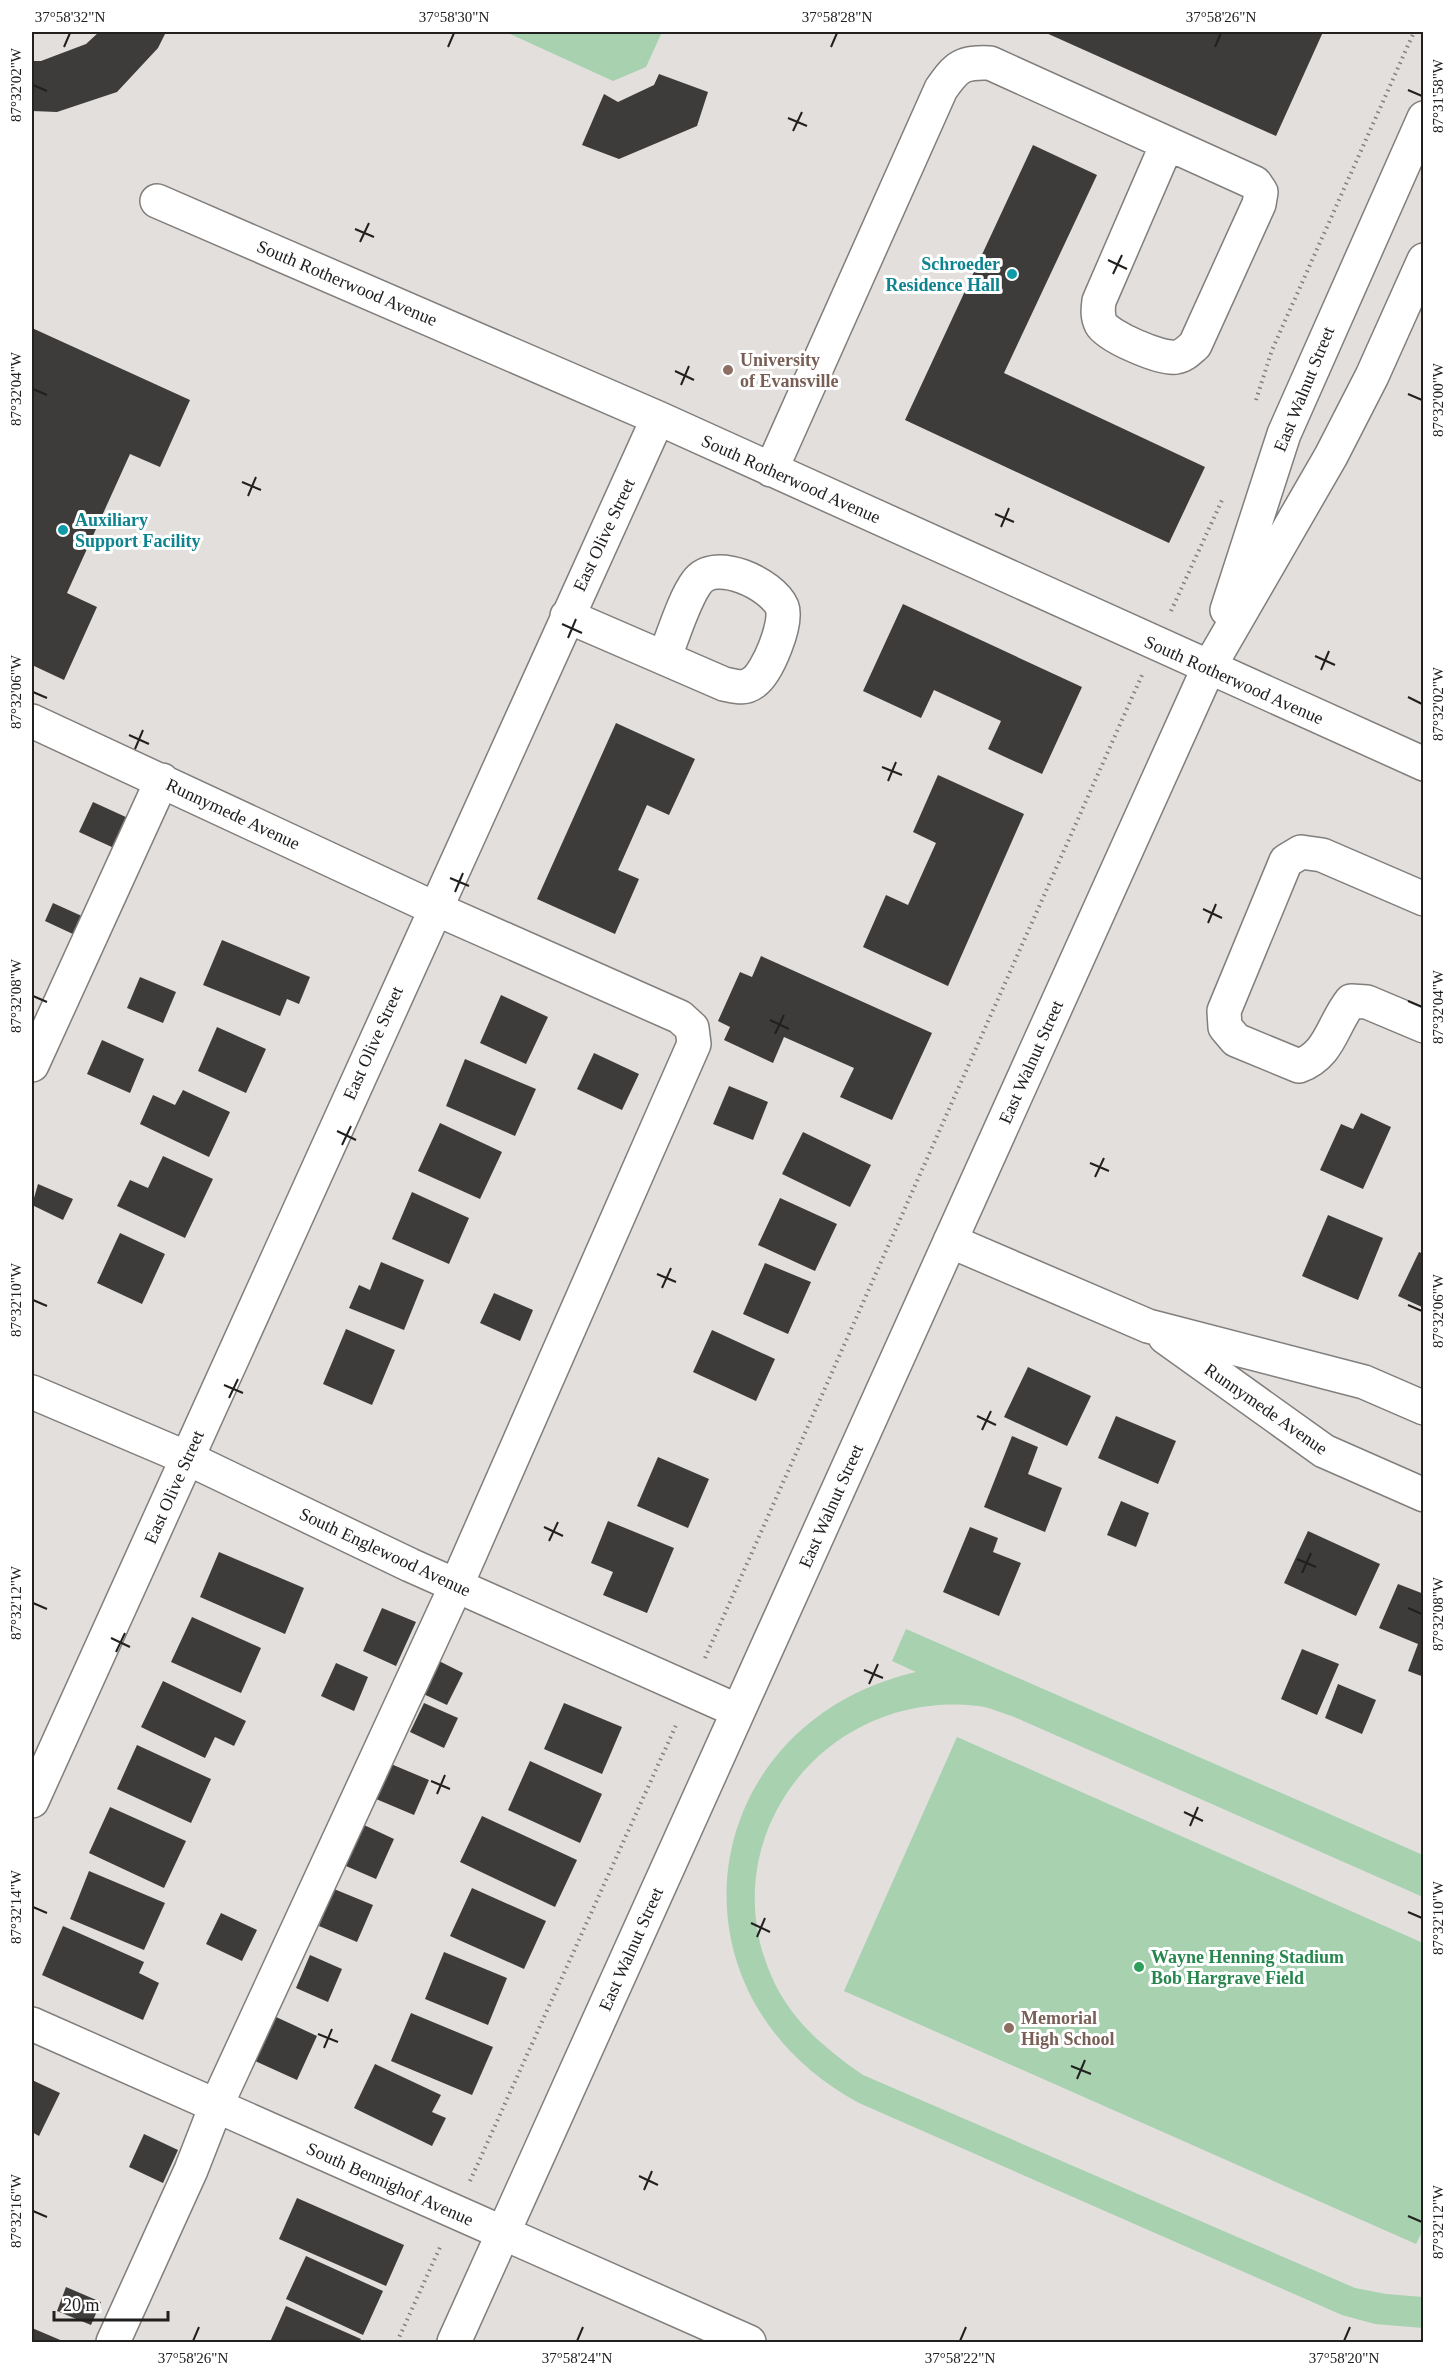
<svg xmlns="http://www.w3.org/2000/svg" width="1455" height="2374" font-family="Georgia,serif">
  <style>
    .green { fill: #a7d1af }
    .building { fill: #3e3c3a }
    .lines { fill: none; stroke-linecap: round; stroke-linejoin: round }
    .minor-casing { stroke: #817e7c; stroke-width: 36 }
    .path { stroke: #817f7e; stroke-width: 4; stroke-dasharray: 1.5 4.5; stroke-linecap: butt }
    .minor { stroke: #fff; stroke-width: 33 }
    .ticks { fill: none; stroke: #21201f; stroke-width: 2 }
    .culture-dot { fill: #0f9aa8; stroke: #fff; stroke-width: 2 }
    .education-dot { fill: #8d6e63; stroke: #fff; stroke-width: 2 }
    .leisure-dot { fill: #2e9e5b; stroke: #fff; stroke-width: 2 }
    .labels { text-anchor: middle; stroke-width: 6; stroke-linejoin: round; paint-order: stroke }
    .culture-label { font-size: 18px; font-weight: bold; fill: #0d838f; stroke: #fff; text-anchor: end }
    .street-label { font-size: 18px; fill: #21201f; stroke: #fff }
    .education-label { font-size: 18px; font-weight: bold; fill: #785e54; stroke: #fff; text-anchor: start }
    .leisure-label { font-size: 18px; font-weight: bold; fill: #27864d; stroke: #fff; text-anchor: start }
    .neatline { fill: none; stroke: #21201f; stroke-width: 2 }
    .ticks-label { font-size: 15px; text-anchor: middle; fill: #21201f }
  </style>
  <rect width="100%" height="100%" fill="#e2dfdd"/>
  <path class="green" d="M506,32H662L646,67L613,81Z
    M906,1629L1423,1855V1897L1012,1716C1001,1713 989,1707 978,1706C823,1688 706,1842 775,1984C795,2024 827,2050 863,2075L1355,2288L1386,2294L1423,2297V2328L1375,2324L1342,2315L859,2103C657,1994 694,1724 916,1672L892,1661Z
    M957,1737L1423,1943L1424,2228L1416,2244L844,1991Z"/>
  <path class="building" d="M99,32H166L158,48L117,92L57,112L32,111V61H41L86,44Z
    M1044,32H1323L1276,136Z
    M659,74L708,92L697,126L619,159L582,145L604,94L618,102L654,85Z
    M1033,145L1097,175L1004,373L1205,467L1169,543L905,420Z
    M32,328L190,400L160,467L130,454L67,593L97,607L64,680L32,665Z
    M903,604L1082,687L1042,774L988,749L1001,721L934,690L921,718L863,691Z
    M616,723L695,759L669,815L647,805L618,870L639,879L615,934L537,899Z
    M938,775L1024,814L948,986L863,947L886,895L908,905L936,843L913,832Z
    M93,802L128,818L114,848L79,832Z
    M53,903L84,917L75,935L45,921Z
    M222,940L310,977L299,1004L287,999L280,1016L203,985Z
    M761,956L932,1033L892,1120L840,1097L854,1068L784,1037L773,1063L724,1040L730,1027L718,1021L740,972L752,977Z
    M140,977L176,992L163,1023L127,1008Z
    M501,995L548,1017L526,1064L480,1043Z
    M217,1027L266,1049L246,1093L198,1071Z
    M102,1040L144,1059L130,1093L87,1074Z
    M594,1053L639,1074L622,1110L577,1089Z
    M465,1059L536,1089L515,1136L446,1106Z
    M729,1086L768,1102L753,1140L713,1124Z
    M183,1090L230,1112L209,1157L140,1124L153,1095L175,1105Z
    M1361,1113L1391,1127L1363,1189L1320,1170L1341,1124L1353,1129Z
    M440,1123L502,1152L480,1199L418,1171Z
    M803,1132L871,1165L850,1207L782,1174Z
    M163,1156L213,1179L185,1238L117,1206L130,1180L148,1188Z
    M38,1184L73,1199L63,1220L32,1205Z
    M412,1192L469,1218L449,1264L392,1239Z
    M780,1198L837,1224L815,1271L758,1245Z
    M1328,1215L1383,1238L1358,1300L1302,1276Z
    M120,1233L165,1254L142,1304L97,1283Z
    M1419,1252L1424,1254V1308L1398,1296Z
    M381,1262L424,1280L404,1330L349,1308L359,1285L370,1290Z
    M765,1263L811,1282L788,1334L743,1314Z
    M494,1293L533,1310L520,1341L480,1323Z
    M346,1329L395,1350L372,1405L323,1384Z
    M712,1330L775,1359L756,1401L693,1372Z
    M1028,1367L1091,1396L1067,1446L1004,1417Z
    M1116,1416L1176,1441L1158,1484L1098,1458Z
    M1012,1436L1038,1447L1028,1474L1062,1488L1045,1532L984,1507Z
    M658,1457L709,1479L688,1528L637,1506Z
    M1121,1501L1149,1513L1136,1547L1107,1535Z
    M608,1521L674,1548L647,1613L603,1595L613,1572L591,1563Z
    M970,1527L998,1538L993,1552L1021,1563L999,1616L943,1592Z
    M1308,1531L1380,1564L1356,1616L1284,1583Z
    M219,1552L304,1588L285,1634L200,1597Z
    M1398,1584L1424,1594V1677L1408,1671L1418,1644L1379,1628Z
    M382,1608L416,1622L396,1666L363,1651Z
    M192,1617L261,1648L241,1693L171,1662Z
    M1302,1649L1339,1664L1317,1715L1281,1699Z
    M433,1658L463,1673L447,1705L417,1691Z
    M336,1663L368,1677L354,1711L321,1696Z
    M163,1681L246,1721L234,1746L215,1737L205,1758L141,1727Z
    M1338,1684L1376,1700L1362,1734L1325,1718Z
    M424,1703L458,1718L444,1748L410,1732Z
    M564,1703L622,1727L602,1774L544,1749Z
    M137,1745L211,1779L191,1823L117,1789Z
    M530,1761L602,1794L580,1843L508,1810Z
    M391,1764L429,1780L414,1815L376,1799Z
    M110,1807L186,1841L164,1888L89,1853Z
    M482,1816L577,1860L555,1907L460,1862Z
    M364,1825L394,1839L376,1879L346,1866Z
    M89,1871L165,1903L144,1950L70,1919Z
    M472,1888L546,1921L524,1969L450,1936Z
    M334,1889L373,1905L357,1942L319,1926Z
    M221,1913L257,1930L242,1961L206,1944Z
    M63,1926L144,1962L139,1973L159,1983L143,2020L42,1975Z
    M444,1952L507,1978L488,2025L425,1999Z
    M310,1955L342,1969L328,2002L296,1988Z
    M411,2013L493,2047L472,2095L391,2061Z
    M274,2016L317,2036L297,2080L253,2060Z
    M375,2064L441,2095L432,2112L446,2118L432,2146L354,2108Z
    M32,2080L60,2093L39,2136L32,2132Z
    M144,2134L178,2150L163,2183L129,2167Z
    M297,2198L404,2245L386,2286L279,2239Z
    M306,2256L383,2291L363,2335L286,2299Z
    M66,2287L101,2302L91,2325L57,2311Z
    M286,2306L361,2339L359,2342H270Z
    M32,2328L65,2342H32Z"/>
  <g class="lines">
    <defs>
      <path id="minor" d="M157,201L658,418L1424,764
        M771,470L941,89C957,66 962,62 990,63L1255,183L1261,192L1259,204L1195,345C1189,350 1184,356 1176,357C1162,360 1107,336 1101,324C1097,316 1098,309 1099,301L1167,144
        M1227,610L1284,434L1424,118
        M567,616L724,684C735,686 744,690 754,682C768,672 788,622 782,607C772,584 715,557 697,582C684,599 673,637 664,658
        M32,721L434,908L680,1017L692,1028L694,1044L456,1586L216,2106L191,2170L113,2342
        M1424,899L1322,855L1301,852L1286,861L1224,1011L1225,1027L1236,1040L1299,1066C1330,1055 1332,1025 1351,1001L1367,1002L1424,1026
        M32,1065L162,780
        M950,1241L1148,1326L1364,1382L1424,1408
        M1165,1337L1324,1451L1424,1495
        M32,1392L187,1458L410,1565L738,1711
        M32,1801L658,418
        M32,2024L749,2342
        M454,2342L1208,669L1331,456L1372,376L1424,260"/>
    </defs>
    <use href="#minor" class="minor-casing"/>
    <path class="path" d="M1256,400L1272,350L1414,32
      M1171,611L1223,498
      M705,1658L1142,675
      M470,2181L677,1723
      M397,2342L441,2245"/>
    <use href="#minor" class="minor"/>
  </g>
  <path class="ticks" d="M64,47L70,33M448,47L454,33M831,47L837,33M1215,47L1221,33M33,85L47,91M1408,90L1422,96M788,118L807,126M793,131L802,112M355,229L374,237M360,242L369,223M1108,260L1127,269M1113,274L1122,255M675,371L694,380M681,385L689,366M33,389L47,395M1408,394L1422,400M242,482L261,490M248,496L256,477M995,514L1014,522M1001,527L1009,508M562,624L582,633M568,638L576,619M1315,656L1335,665M1321,670L1329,651M33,692L47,698M1408,697L1422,704M129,735L149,744M135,749L143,730M882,767L902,775M888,781L896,762M450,878L469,886M455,892L463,873M1203,909L1222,918M1208,923L1216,904M33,996L47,1002M1408,1001L1422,1007M770,1020L789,1029M775,1034L784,1015M337,1131L356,1140M342,1145L351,1126M1090,1163L1109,1171M1095,1177L1104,1158M657,1274L676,1282M662,1288L671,1268M33,1300L47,1306M1408,1305L1422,1311M224,1385L243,1393M229,1398L238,1379M977,1416L996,1425M982,1430L991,1411M544,1527L563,1536M549,1541L558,1522M1297,1559L1316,1567M1302,1573L1311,1553M33,1603L47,1609M1408,1608L1422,1614M111,1638L130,1647M116,1652L125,1633M864,1670L883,1678M869,1684L878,1664M431,1781L450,1789M437,1794L445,1775M1184,1812L1203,1821M1190,1826L1198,1807M33,1907L47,1913M1408,1912L1422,1918M751,1923L770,1932M757,1937L765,1918M318,2034L338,2042M324,2048L332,2029M1071,2066L1091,2074M1077,2079L1085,2060M639,2176L658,2185M644,2190L652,2171M33,2211L47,2217M1408,2216L1422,2222M193,2341L199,2327M577,2341L583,2327M960,2341L966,2327M1344,2341L1350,2327"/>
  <g class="culture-dot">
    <circle cx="1012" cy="274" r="6"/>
    <circle cx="63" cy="530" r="6"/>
  </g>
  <g class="education-dot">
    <circle cx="728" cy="370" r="6"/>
    <circle cx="1009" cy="2028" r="6"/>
  </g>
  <circle class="leisure-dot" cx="1139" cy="1967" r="6"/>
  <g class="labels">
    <g class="culture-label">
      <text x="1000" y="270">Schroeder<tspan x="1000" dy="21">Residence Hall</tspan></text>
      <text x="75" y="526" text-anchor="start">Auxiliary<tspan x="75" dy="21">Support Facility</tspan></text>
    </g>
    <g class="street-label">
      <text transform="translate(347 283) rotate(23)" y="6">South Rotherwood Avenue</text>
      <text transform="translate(1304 389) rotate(-68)" y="6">East Walnut Street</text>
      <text transform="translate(791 479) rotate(24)" y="6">South Rotherwood Avenue</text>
      <text transform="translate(604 535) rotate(-65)" y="6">East Olive Street</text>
      <text transform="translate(1234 680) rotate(24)" y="6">South Rotherwood Avenue</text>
      <text transform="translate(233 814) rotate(25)" y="6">Runnymede Avenue</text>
      <text transform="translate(373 1043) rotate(-66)" y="6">East Olive Street</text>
      <text transform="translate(1031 1062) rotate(-66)" y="6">East Walnut Street</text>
      <text transform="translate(1266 1409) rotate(35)" y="6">Runnymede Avenue</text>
      <text transform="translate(174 1487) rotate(-66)" y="6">East Olive Street</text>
      <text transform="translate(831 1506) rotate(-66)" y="6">East Walnut Street</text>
      <text transform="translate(385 1552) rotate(25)" y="6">South Englewood Avenue</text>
      <text transform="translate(631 1949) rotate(-66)" y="6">East Walnut Street</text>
      <text transform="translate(390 2184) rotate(24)" y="6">South Bennighof Avenue</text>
    </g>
    <g class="education-label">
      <text x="740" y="366">University<tspan x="740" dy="21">of Evansville</tspan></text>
      <text x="1021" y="2024">Memorial<tspan x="1021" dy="21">High School</tspan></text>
    </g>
    <g class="leisure-label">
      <text x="1151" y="1963">Wayne Henning Stadium<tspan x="1151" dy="21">Bob Hargrave Field</tspan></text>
    </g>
  </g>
  <rect width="1455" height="2374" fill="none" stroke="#ffffff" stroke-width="66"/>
  <path d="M54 2311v9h114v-9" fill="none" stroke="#21201f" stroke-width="3"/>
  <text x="63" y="2311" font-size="18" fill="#21201f" stroke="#ffffff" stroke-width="4.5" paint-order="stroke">20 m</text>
  <rect x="33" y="33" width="1389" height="2308" class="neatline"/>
  <g class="ticks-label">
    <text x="70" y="22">37°58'32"N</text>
    <text x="454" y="22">37°58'30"N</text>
    <text x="837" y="22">37°58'28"N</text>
    <text x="1221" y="22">37°58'26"N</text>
    <text transform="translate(16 85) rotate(-90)" y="5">87°32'02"W</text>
    <text transform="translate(1438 96) rotate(-90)" y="5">87°31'58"W</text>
    <text transform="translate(16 389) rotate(-90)" y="5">87°32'04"W</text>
    <text transform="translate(1438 400) rotate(-90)" y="5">87°32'00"W</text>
    <text transform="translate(16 692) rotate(-90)" y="5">87°32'06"W</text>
    <text transform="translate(1438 704) rotate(-90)" y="5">87°32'02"W</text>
    <text transform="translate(16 996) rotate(-90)" y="5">87°32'08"W</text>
    <text transform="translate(1438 1007) rotate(-90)" y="5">87°32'04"W</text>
    <text transform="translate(16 1300) rotate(-90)" y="5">87°32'10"W</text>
    <text transform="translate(1438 1311) rotate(-90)" y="5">87°32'06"W</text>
    <text transform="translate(16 1603) rotate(-90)" y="5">87°32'12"W</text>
    <text transform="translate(1438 1614) rotate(-90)" y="5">87°32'08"W</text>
    <text transform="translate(16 1907) rotate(-90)" y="5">87°32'14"W</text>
    <text transform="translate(1438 1918) rotate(-90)" y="5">87°32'10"W</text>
    <text transform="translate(16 2211) rotate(-90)" y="5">87°32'16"W</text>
    <text transform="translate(1438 2222) rotate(-90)" y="5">87°32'12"W</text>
    <text x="193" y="2363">37°58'26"N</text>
    <text x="577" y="2363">37°58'24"N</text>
    <text x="960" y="2363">37°58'22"N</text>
    <text x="1344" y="2363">37°58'20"N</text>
  </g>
</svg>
